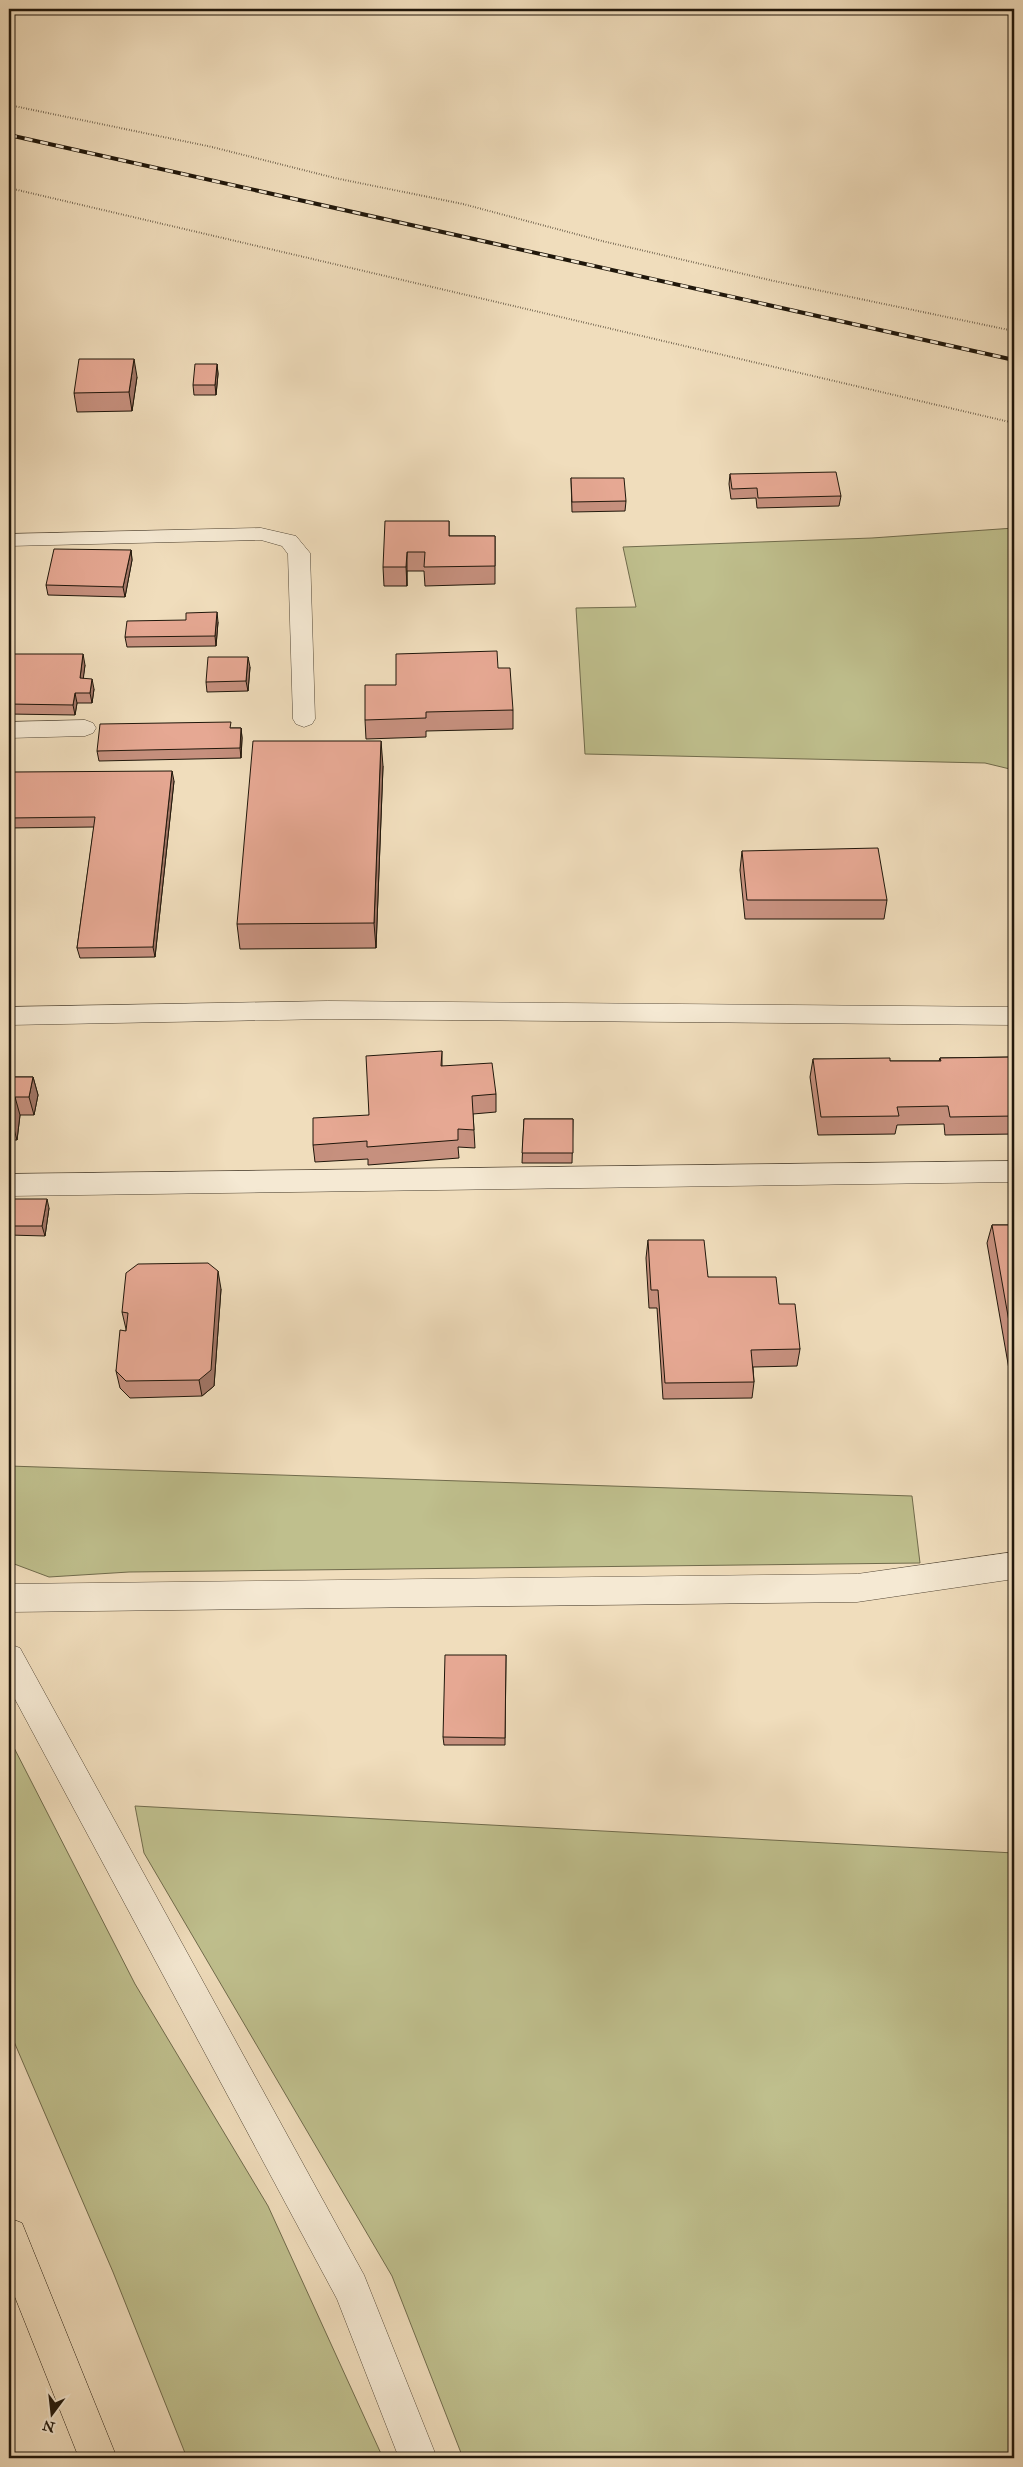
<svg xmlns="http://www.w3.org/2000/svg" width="1023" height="2467" font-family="'IM FELL Great Primer',serif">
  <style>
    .green { fill: #bfbf8d; stroke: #706b4c }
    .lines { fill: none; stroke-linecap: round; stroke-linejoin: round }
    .minor-casing { stroke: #544837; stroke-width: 1 }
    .major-casing { stroke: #20170b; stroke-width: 1 }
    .path { stroke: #20170b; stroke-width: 2; stroke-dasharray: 0.5 2; stroke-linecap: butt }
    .minor { fill: #f5e9d3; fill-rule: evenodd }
    .major { fill: #f0ddbc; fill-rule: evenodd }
    .rail-casing { stroke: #20170b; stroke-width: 4 }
    .rail { stroke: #f5e9d3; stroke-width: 2.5; stroke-dasharray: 8; stroke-linecap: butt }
    .wall { fill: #c6907e; stroke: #20170b }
    .shaded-wall { fill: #a17667; stroke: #20170b }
    .building { fill: #e6a893; stroke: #20170b }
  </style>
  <rect width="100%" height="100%" fill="#f0ddbc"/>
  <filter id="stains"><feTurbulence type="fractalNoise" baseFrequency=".004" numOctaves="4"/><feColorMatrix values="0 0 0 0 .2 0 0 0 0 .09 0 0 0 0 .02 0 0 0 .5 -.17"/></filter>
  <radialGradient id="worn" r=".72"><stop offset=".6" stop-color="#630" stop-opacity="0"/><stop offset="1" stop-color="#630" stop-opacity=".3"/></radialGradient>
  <path class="green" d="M1014,528V770L985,763L585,754L576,608L636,607L623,547L872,538Z
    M9,1466L912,1496L920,1563L129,1572L49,1577L9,1562Z
    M9,1738L135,1984L268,2206L383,2458H187L113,2272L9,2030Z
    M135,1806L1014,1853V2458H463L392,2276L144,1853Z"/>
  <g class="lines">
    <defs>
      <path id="minor" d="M261,528L296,536L310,553L315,719L312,724L304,727L296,724L293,719L288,554L282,546L261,540L9,546V534Z
        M85,720L93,723L96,728L93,733L85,736L9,738V722Z
        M328,1001L1014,1007V1025L328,1019L9,1025V1007Z
        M1014,1161V1182L9,1196V1174Z
        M1014,1552V1579L857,1602L9,1612V1584L857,1574Z
        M9,1644L20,1648L364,2275L437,2458H399L337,2299L9,1688Z"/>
      <path id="major" d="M9,2218L22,2223L117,2458H79L9,2282Z"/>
    </defs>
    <use href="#minor" class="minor-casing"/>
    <use href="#major" class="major-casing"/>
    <path class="path" d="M9,105L212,147L335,178L463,204L602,241L774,281L1014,331
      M9,188L1014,423"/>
    <use href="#minor" class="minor"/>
    <use href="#major" class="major"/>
    <defs>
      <path id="rail" d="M9,135L1014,360"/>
    </defs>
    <use href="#rail" class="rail-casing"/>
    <use href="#rail" class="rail"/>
  </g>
  <path class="wall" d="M217,364L218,374L216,395H194L193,385Z
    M137,377L132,411L77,412L74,393Z
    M730,474L841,496L839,506L757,508L756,498L731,499L729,484Z
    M571,478L626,501L625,511L572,512Z
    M449,521V536H495V584L425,586L424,571H407V586H384L383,567Z
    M131,550L132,560L125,597L48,595L46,585Z
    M218,622L216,646L127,647L125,637Z
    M9,654L85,665L83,678L94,689L92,703H77L75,715L9,714Z
    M250,667L248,691L207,692L206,682Z
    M396,685L513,710V729L426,731V737L366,739L365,720Z
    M232,728H241L242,738L241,758L99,761L97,751Z
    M383,766L376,948L240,949L237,924Z
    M174,781L155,957L80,958L77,948L94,827L9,828V785Z
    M742,851L887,900L884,919H745L740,870Z
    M442,1051V1066L496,1094V1112L473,1114L475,1148L458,1147L459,1158L368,1165V1159L315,1162L313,1145L369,1115Z
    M1014,1057V1134L945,1135L944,1124L897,1125L895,1134L818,1135L810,1077L813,1059L890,1061H939L940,1058Z
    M9,1058L13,1073L12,1077H33L38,1095L34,1115H20L17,1140H9Z
    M524,1119H573L572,1163H522Z
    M9,1199L49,1208L45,1236L9,1235Z
    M992,1225H1014V1398L987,1243Z
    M648,1240L708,1277L779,1304L800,1349L797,1366L753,1367L754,1382L752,1398L663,1399L657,1308H649L646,1258Z
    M221,1289L214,1386L202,1396L130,1398L120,1388L116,1371L126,1331V1329L122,1312Z
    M506,1655L505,1745H444L443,1737Z"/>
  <path class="shaded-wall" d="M134,359L137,377L132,411L129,392Z
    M217,364L218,374L216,395L215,385Z
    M131,550L132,560L125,597L123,587Z
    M407,552V586L406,567Z
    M217,612L218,622L216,646L215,636Z
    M83,654L85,665L82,689L80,678Z
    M248,657L250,667L248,691L246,681Z
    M92,679L94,689L92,703L90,693Z
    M75,693L77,703L75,715L73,705Z
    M241,728L242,738L241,758L240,748Z
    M381,741L383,766L376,948L374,923Z
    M172,771L174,781L155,957L153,947Z
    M9,1058L13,1073L9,1095Z
    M33,1077L38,1095L34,1115L29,1097Z
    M15,1097L20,1115L17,1140L12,1122Z
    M47,1199L49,1208L45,1236L42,1226Z
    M218,1271L221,1289L214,1386L202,1396L199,1380Z"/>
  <path class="building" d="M79,359H134L129,392L74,393Z
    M195,364H217L215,385H193Z
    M836,472L841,496L758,498L757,488L732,489L730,474Z
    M571,478H624L626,501L572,502Z
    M385,521H449V536H495V566L424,567L425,552H407L406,567H383Z
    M54,549L131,550L123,587L46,585Z
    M217,612L215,636L125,637L127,621L186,620V613Z
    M497,651L498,668H510L513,710L426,712V718L365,720V685H396V654Z
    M9,654H83L80,678L92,679L90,693H75L73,705L9,704Z
    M208,657H248L246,681L206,682Z
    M231,722L230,728H241L240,748L97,751L100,724Z
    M253,741H381L374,923L237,924Z
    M172,771L153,947L77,948L95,817L9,818V785H10L13,772Z
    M878,848L887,900H747L742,851Z
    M442,1051L441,1066L492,1063L496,1094L472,1096L474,1130L458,1129V1140L367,1147V1141L313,1145V1118L369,1115L366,1056Z
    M1014,1057V1116L950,1117L948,1106L897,1107L899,1116L821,1117L813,1059L890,1058V1061H941L940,1058Z
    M9,1077H33L29,1097H15L12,1122H9Z
    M524,1119H573V1153H522Z
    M9,1199H47L42,1226H9Z
    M992,1225H1014V1350Z
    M648,1240H704L708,1277H776L779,1304H795L800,1349L751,1350L754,1382L665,1383L658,1290H651Z
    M208,1263L218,1271L211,1370L199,1380L126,1381L116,1371L120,1330L126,1331L128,1313L122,1312L126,1273L138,1264Z
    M445,1655H506L505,1738L443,1737Z"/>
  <rect width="1023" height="2467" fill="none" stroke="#f0ddbc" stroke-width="30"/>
  <rect x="10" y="10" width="1003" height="2447" fill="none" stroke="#20170b" stroke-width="2.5"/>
  <rect x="15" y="15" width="993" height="2437" fill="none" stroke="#20170b"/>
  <g transform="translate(52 2414) rotate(195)" stroke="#f5e9d3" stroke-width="4" paint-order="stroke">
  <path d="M0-4L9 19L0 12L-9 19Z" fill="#20170b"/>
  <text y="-8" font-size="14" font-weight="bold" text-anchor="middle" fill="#20170b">N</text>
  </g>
  <rect width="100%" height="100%" filter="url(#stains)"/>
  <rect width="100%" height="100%" fill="url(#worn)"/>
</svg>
